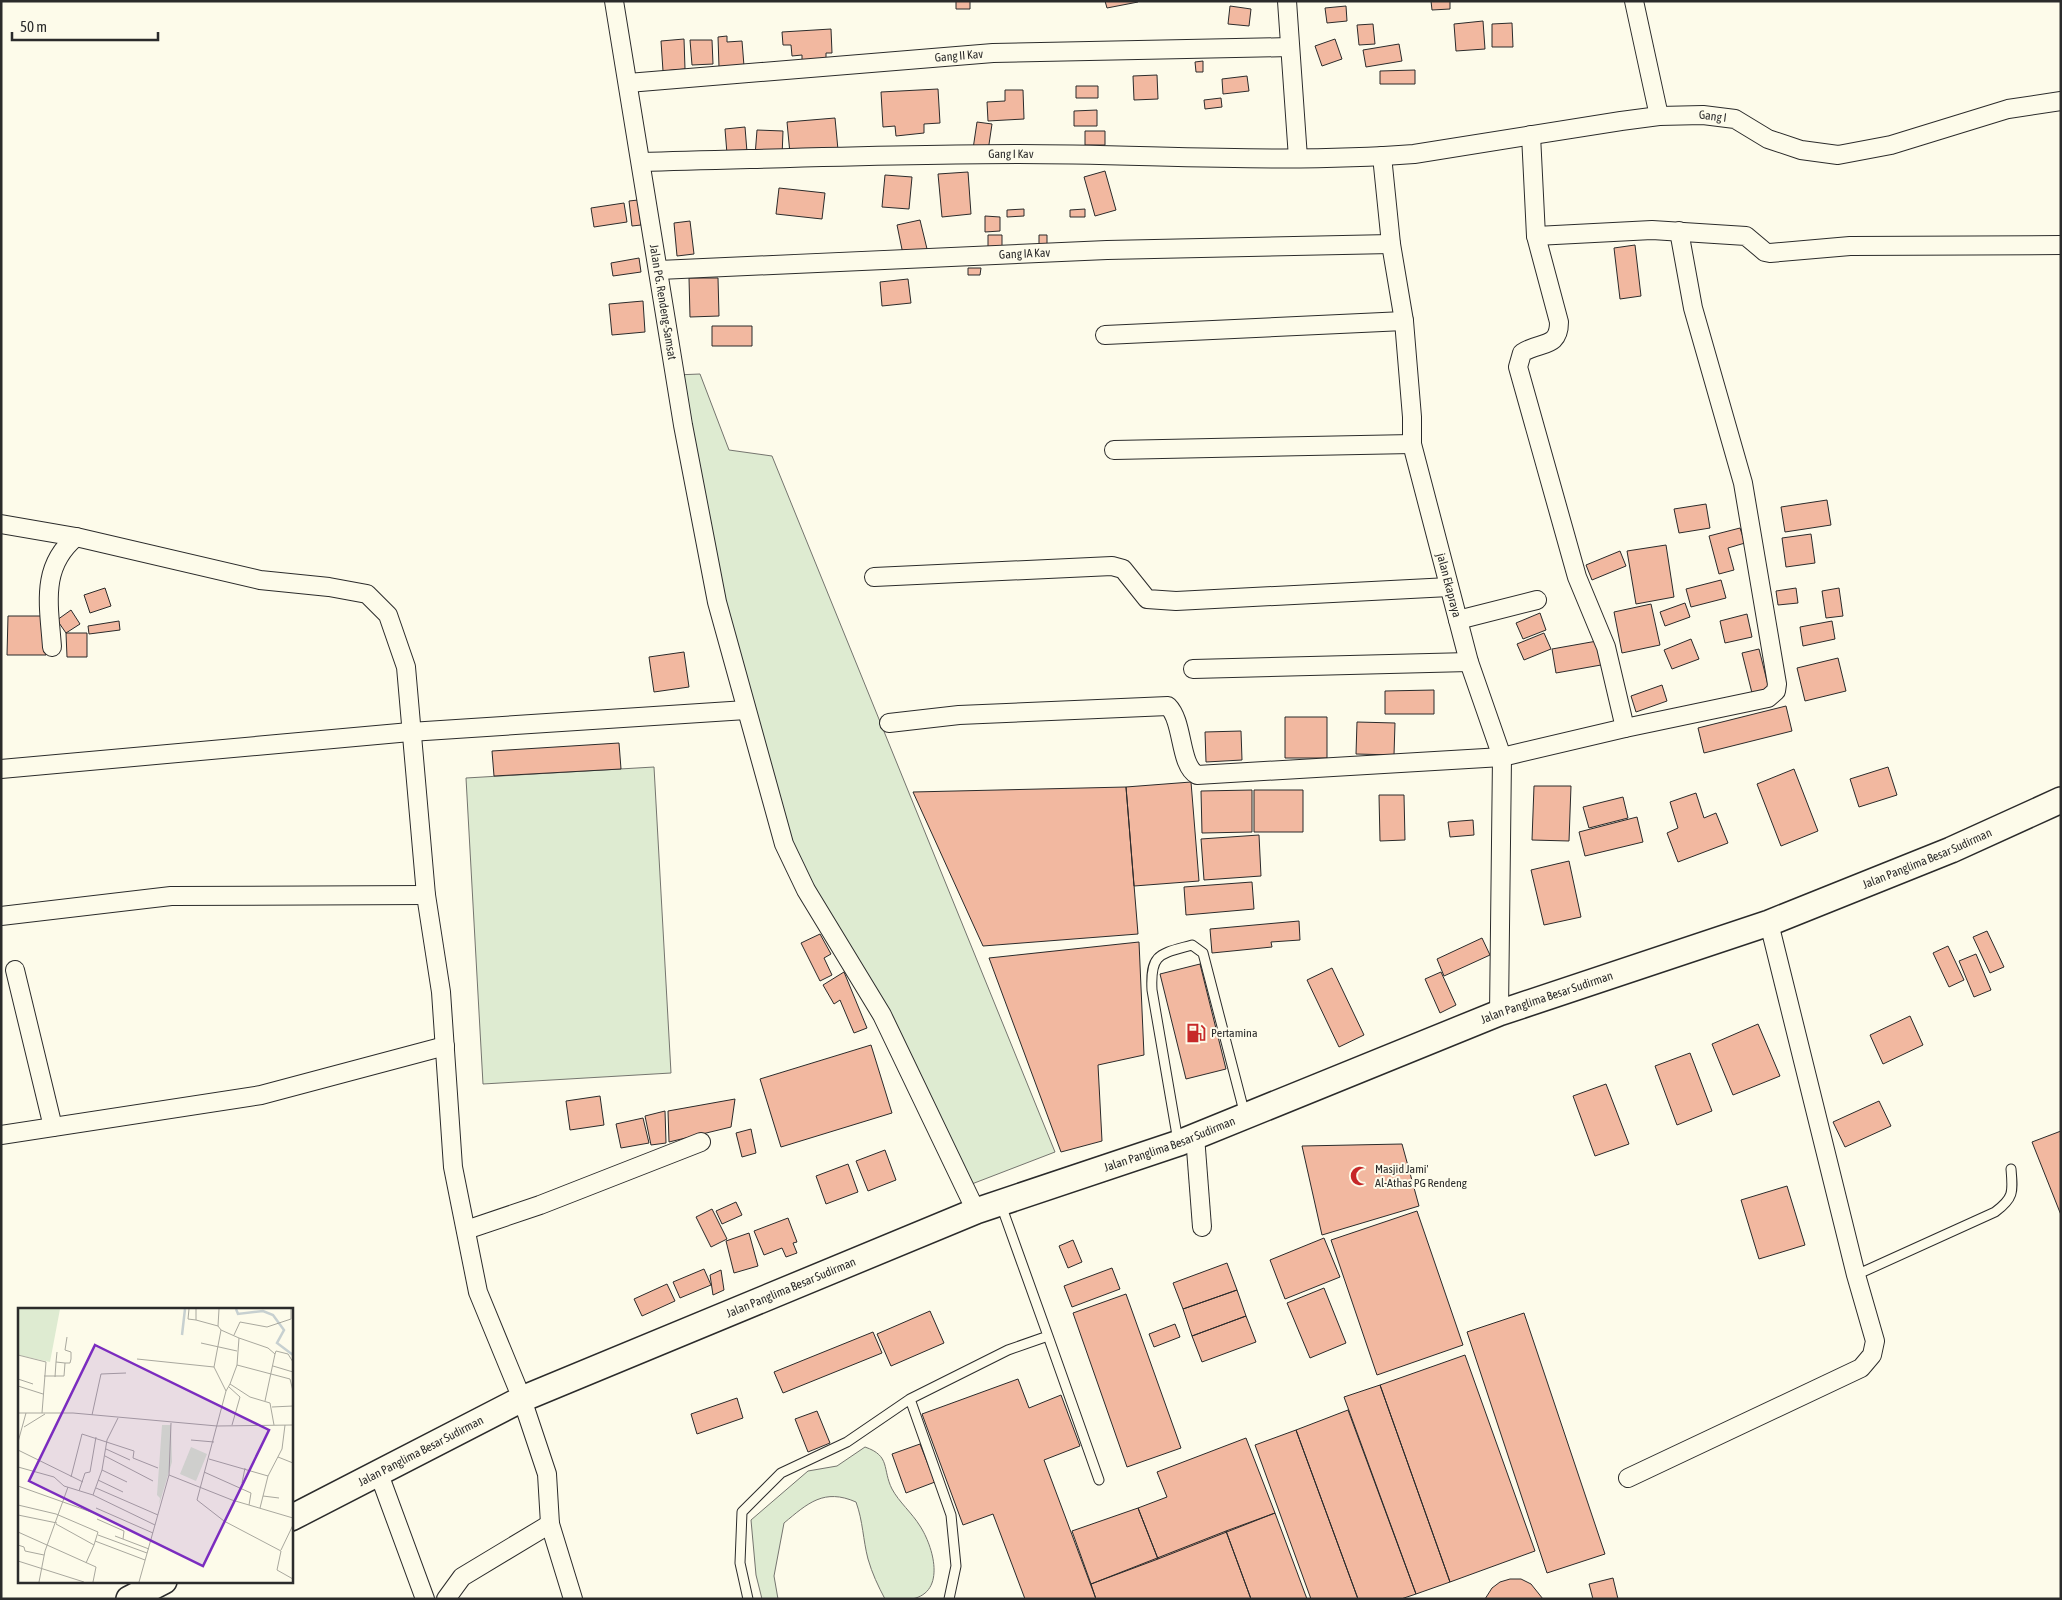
<svg xmlns="http://www.w3.org/2000/svg" width="2062" height="1600" font-family="'Asap Condensed',sans-serif">
  <style>
    .green { fill: #deebd1; stroke: #74746e }
    .building { fill: #f2b8a0; stroke: #2b2b2b }
    .lines { fill: none; stroke-linecap: round; stroke-linejoin: round }
    .service-casing { stroke: #2b2b2b; stroke-width: 11 }
    .minor-casing { stroke: #2b2b2b; stroke-width: 20 }
    .secondary-casing { stroke: #2b2b2b; stroke-width: 28 }
    .service { stroke: #fdfbea; stroke-width: 9 }
    .minor { stroke: #fdfbea; stroke-width: 18 }
    .secondary { stroke: #fdfbea; stroke-width: 25 }
    .labels { text-anchor: middle; stroke-width: 4; stroke-linejoin: round; paint-order: stroke }
    .street-label { font-size: 12px; fill: #2b2b2b; stroke: #fdfbea }
    .poi-label { font-size: 12px; fill: #2b2b2b; stroke: #fdfbea; text-anchor: start }
    .inset-river { fill: none; stroke: #c7d0d0; stroke-width: 2.5 }
    .inset-road { fill: none; stroke: #a9a89e; stroke-width: 1 }
    .view { fill: #7b2cbf; fill-opacity: 0.15; stroke: #7b2cbf; stroke-width: 2.5 }
    .inset-edge { fill: none; stroke: #2b2b2b; stroke-width: 2.5 }
  </style>
  <rect width="100%" height="100%" fill="#fdfbea"/>
  <path class="green" d="M700,374L729,450L772,456L1055,1152L964,1187L806,890L746,710L675,375Z
    M654,767L671,1073L483,1084L466,778Z
    M865,1447C891,1456 882,1469 892,1489C899,1502 912,1513 920,1526C933,1546 947,1592 912,1599C903,1600 893,1599 885,1599C878,1586 872,1573 868,1559C863,1540 863,1521 856,1502C824,1488 808,1503 784,1523L774,1576L778,1599H762L756,1575L751,1520L808,1471L837,1466Z"/>
  <path class="building" d="M956,1H970V9H956Z
    M1105,1H1138V2L1107,8Z
    M1431,1H1450V9L1432,10Z
    M1230,6L1251,9L1249,26L1228,24Z
    M1346,6L1347,21L1327,23L1325,8Z
    M1483,21L1485,49L1456,51L1454,24Z
    M1512,23L1513,47H1492V24Z
    M1373,24L1375,44L1359,45L1357,25Z
    M831,29L832,53H826V59L802,61V55L792,56L791,45H783L782,32Z
    M727,36V42L742,41L744,66L719,67L718,37Z
    M684,39L685,69L663,71L661,41Z
    M1335,39L1342,59L1322,66L1315,46Z
    M690,40H712L713,64L692,65Z
    M1399,44L1402,61L1366,67L1363,50Z
    M1203,61V72H1196L1195,62Z
    M1415,70V84H1380V71Z
    M1157,75L1158,99L1134,100L1133,76Z
    M1247,76L1249,91L1223,94L1222,79Z
    M1076,86H1098V98H1076Z
    M938,89L940,123L924,124V133L896,136L895,126L883,127L881,92Z
    M1005,90H1023L1024,119L988,121L987,102L1005,101Z
    M1221,98L1222,107L1205,109L1204,100Z
    M1097,110V126H1074V111Z
    M835,118L838,150L790,154L787,122Z
    M977,122L992,124L988,151L973,149Z
    M745,127L747,152L727,154L725,129Z
    M757,130L783,131L782,157L755,156Z
    M1085,131H1105V145H1085Z
    M1105,171L1116,210L1095,216L1084,177Z
    M968,172L971,214L942,217L938,174Z
    M885,175L912,177L909,209L882,207Z
    M779,188L825,193L822,219L776,214Z
    M638,200L641,225L632,226L629,201Z
    M624,203L627,222L594,227L591,208Z
    M1024,209V216L1007,217V210Z
    M1085,209V217H1070V210Z
    M985,216L1000,217V231L985,232Z
    M920,220L928,253L904,259L897,225Z
    M690,221L694,254L677,256L674,223Z
    M988,235H1002V250H988Z
    M1039,235H1047V245H1039Z
    M1635,245L1641,296L1620,299L1614,248Z
    M639,258L641,272L613,276L611,263Z
    M968,268H981L980,275H968Z
    M689,278H718L719,316L690,317Z
    M908,279L911,303L882,306L880,282Z
    M643,301L645,332L612,335L609,304Z
    M712,326H752V346H712Z
    M1827,500L1831,525L1785,532L1781,507Z
    M1706,504L1710,528L1679,533L1674,509Z
    M1740,528L1745,543L1728,548L1734,570L1719,574L1709,536Z
    M1811,534L1815,563L1786,567L1782,538Z
    M1666,545L1674,597L1636,604L1627,551Z
    M1620,551L1626,566L1592,580L1586,565Z
    M1721,580L1726,598L1691,607L1686,589Z
    M105,588L111,606L90,613L84,595Z
    M1796,588L1798,603L1778,605L1776,591Z
    M1839,588L1843,616L1826,618L1822,591Z
    M1685,603L1690,617L1665,626L1660,612Z
    M1651,604L1660,645L1622,653L1614,612Z
    M71,610L80,624L66,633L57,620Z
    M1540,613L1546,630L1523,639L1516,623Z
    M1747,614L1752,637L1725,643L1720,621Z
    M8,616H47L46,655H7Z
    M119,621L120,630L89,634L88,626Z
    M1832,621L1835,639L1803,646L1800,627Z
    M66,633H87V657H67Z
    M1544,633L1551,649L1524,660L1517,644Z
    M1691,639L1699,659L1672,669L1664,650Z
    M1597,641L1601,665L1556,673L1552,649Z
    M1759,649L1769,689L1752,693L1742,653Z
    M684,652L689,687L654,692L649,657Z
    M1838,658L1846,691L1805,701L1797,668Z
    M1662,685L1667,701L1636,712L1631,696Z
    M1434,690V714H1385V691Z
    M1786,706L1792,731L1704,753L1698,728Z
    M1285,717H1327V758H1285Z
    M1357,722L1395,723L1394,755L1356,754Z
    M1241,731L1242,760L1206,762L1205,732Z
    M619,743L621,769L494,776L492,751Z
    M1888,767L1897,795L1859,807L1850,779Z
    M1794,769L1818,831L1781,846L1757,784Z
    M1191,782L1199,881L1134,886L1126,787Z
    M1534,786H1571L1569,841L1532,840Z
    M1126,787L1138,934L983,946L913,792Z
    M1252,790V832L1202,833L1201,791Z
    M1254,790H1303V832H1254Z
    M1696,793L1704,818L1716,813L1728,843L1678,862L1667,833L1678,828L1670,802Z
    M1379,795H1404L1405,840L1380,841Z
    M1623,797L1628,818L1589,828L1583,807Z
    M1637,817L1643,842L1585,856L1579,832Z
    M1473,820L1474,835L1450,837L1448,822Z
    M1259,835L1261,876L1204,880L1201,839Z
    M1569,861L1581,917L1544,925L1531,870Z
    M1252,882L1254,909L1186,915L1184,887Z
    M1299,921L1300,940L1271,942L1272,947L1212,953L1210,929Z
    M1987,931L2004,967L1990,973L1973,937Z
    M820,934L831,954L824,958L832,975L820,981L801,943Z
    M1482,938L1490,955L1444,976L1437,959Z
    M1139,942L1144,1055L1098,1065L1102,1141L1061,1152L989,958Z
    M1948,946L1964,980L1949,987L1933,953Z
    M1976,954L1991,990L1974,997L1959,961Z
    M1200,964L1226,1069L1186,1079L1160,974Z
    M1332,968L1364,1035L1339,1047L1307,980Z
    M844,972L867,1028L854,1033L840,1000L834,1004L823,985Z
    M1441,972L1456,1005L1440,1013L1425,979Z
    M1910,1016L1923,1045L1883,1064L1870,1035Z
    M1758,1024L1780,1076L1733,1095L1712,1044Z
    M871,1045L892,1113L781,1147L760,1079Z
    M1690,1053L1712,1111L1677,1125L1655,1066Z
    M1606,1084L1629,1144L1595,1156L1573,1096Z
    M600,1096L604,1125L570,1130L566,1101Z
    M735,1099L731,1127L669,1142L668,1111Z
    M1879,1101L1891,1126L1845,1147L1833,1122Z
    M665,1111L666,1143L651,1145L645,1116Z
    M643,1118L649,1143L621,1148L616,1124Z
    M751,1129L756,1153L742,1157L736,1133Z
    M2061,1131V1215L2032,1142Z
    M1402,1144L1419,1206L1322,1235L1302,1146Z
    M885,1150L896,1180L868,1191L856,1161Z
    M848,1164L858,1192L826,1204L816,1176Z
    M1787,1186L1805,1245L1759,1259L1741,1200Z
    M736,1202L742,1215L722,1224L716,1211Z
    M712,1209L727,1239L711,1247L696,1217Z
    M1417,1211L1463,1345L1377,1375L1331,1240Z
    M788,1218L797,1242L793,1243L797,1253L786,1257L782,1248L764,1255L754,1231Z
    M749,1233L758,1266L734,1273L726,1241Z
    M1324,1238L1340,1277L1285,1299L1270,1260Z
    M1073,1240L1082,1262L1068,1268L1059,1246Z
    M1227,1263L1237,1290L1183,1309L1173,1283Z
    M1112,1268L1120,1289L1072,1307L1064,1286Z
    M704,1269L711,1285L680,1298L673,1282Z
    M721,1270L724,1290L713,1295L710,1275Z
    M667,1284L675,1301L642,1316L634,1299Z
    M1324,1288L1346,1343L1310,1358L1287,1303Z
    M1237,1290L1246,1316L1192,1336L1183,1309Z
    M1126,1294L1181,1448L1127,1467L1073,1313Z
    M930,1311L944,1343L891,1366L877,1334Z
    M1524,1313L1605,1554L1547,1573L1467,1332Z
    M1246,1316L1256,1342L1202,1362L1192,1336Z
    M1175,1324L1180,1337L1154,1347L1149,1334Z
    M873,1332L882,1353L783,1393L774,1372Z
    M1465,1355L1535,1551L1450,1582L1380,1385Z
    M1018,1379L1029,1408L1061,1395L1080,1446L1044,1460L1096,1599H1025L993,1514L963,1525L922,1414Z
    M1380,1385L1450,1582L1416,1594L1344,1397Z
    M737,1398L743,1418L697,1434L691,1414Z
    M1348,1410L1416,1594L1401,1599H1358L1296,1430Z
    M817,1411L830,1443L808,1452L795,1419Z
    M1296,1430L1358,1599H1311L1255,1445Z
    M1246,1438L1275,1513L1158,1559L1138,1508L1167,1497L1157,1472Z
    M920,1444L935,1482L906,1493L892,1454Z
    M1138,1508L1158,1559L1091,1584L1072,1531Z
    M1275,1513L1307,1599H1251L1226,1531Z
    M1226,1531L1251,1599H1096L1091,1584Z
    M1613,1578L1618,1599H1593L1589,1584Z
    M1510,1579H1521L1531,1584L1543,1599H1485L1492,1588L1500,1582Z"/>
  <g class="lines">
    <defs>
      <path id="service" d="M1178,1141L1152,990C1150,953 1160,954 1192,945L1203,953L1245,1115
        M1856,1275L1995,1212C2014,1198 2013,1192 2011,1169
        M1048,1336L1099,1480
        M910,1399L951,1515L956,1566L949,1599
        M748,1599L740,1563L742,1512L781,1473L847,1442L910,1399L1008,1350L1048,1336L1001,1205"/>
      <g id="minor">
        <path id="s1" d="M614,1L683,425L717,602L784,844L806,890L882,1015L976,1211"/>
        <path d="M1287,1L1298,158"/>
        <path d="M1634,1L1659,116"/>
        <path id="s2" d="M628,83L993,53L1290,47"/>
        <path d="M1531,135L1536,236L1559,322C1559,349 1540,341 1522,353L1518,367L1577,577L1606,647L1625,728"/>
        <path id="s3" d="M1382,156L1391,244L1404,321L1412,417V444L1469,662L1502,757L1499,1013"/>
        <path id="s4" d="M641,162C767,159 892,154 1018,154C1150,154 1282,164 1414,154L1621,121L1659,116L1703,115L1735,119L1768,139L1801,150L1838,155L1891,145L2008,109L2061,101"/>
        <path d="M1536,236L1652,230L1746,236L1765,252L1770,253L1850,246L2061,245"/>
        <path id="s5" d="M659,270L1107,250L1391,244"/>
        <path d="M1105,335L1404,321"/>
        <path d="M1114,450L1412,444"/>
        <path d="M1,524L76,537L260,580L329,587L367,594L388,615L406,667L426,895L441,992L453,1167L478,1292L522,1399L547,1474L550,1524L573,1599"/>
        <path d="M874,577L1112,566L1123,569L1147,599L1176,601L1449,587"/>
        <path d="M1458,620L1537,600"/>
        <path d="M52,647C49,605 40,567 76,537"/>
        <path d="M1193,669L1469,662"/>
        <path d="M889,723L959,715L1168,706C1184,722 1179,765 1197,775L1502,757L1625,728L1768,698L1776,691L1777,684L1743,483L1693,308L1679,231"/>
        <path d="M1,769L410,732L746,710"/>
        <path d="M1,916L171,896L426,895"/>
        <path d="M15,970L53,1127"/>
        <path d="M1,1135L261,1095L445,1046"/>
        <path d="M1195,1136L1202,1227"/>
        <path d="M466,1230L540,1205L701,1142"/>
        <path d="M379,1474L425,1599"/>
        <path d="M1628,1478L1861,1368L1872,1355L1875,1341L1856,1275L1769,923"/>
        <path d="M446,1599L462,1577L550,1524"/>
      </g>
      <g id="secondary">
        <path id="s6" d="M291,1518L522,1399L976,1211L1179,1143L1499,1013L1769,923L1951,850L2061,800"/>
        <path d="M129,1599L164,1581"/>
      </g>
    </defs>
    <use href="#service" class="service-casing"/>
    <use href="#minor" class="minor-casing"/>
    <use href="#secondary" class="secondary-casing"/>
    <use href="#service" class="service"/>
    <use href="#minor" class="minor"/>
    <use href="#secondary" class="secondary"/>
  </g>
  <defs>
    <symbol id="fuel-bare" viewBox="-9 -9 18 18"><path d="M-5.5-6h7V0h2V4h1.3V-2.5L3-4.5l.8-.8L6-3V5H2.5V1h-1V6h-7ZM-4.2-4.7v3.2H.2V-4.7Z" fill="#c62828" stroke="#fdfbea" stroke-width="2.5" paint-order="stroke"/></symbol>
    <symbol id="mosque-bare" viewBox="-9 -9 18 18"><path d="M3.5-4.9A6 6 0 1 0 3.5 4.9A5 5 0 1 1 3.5-4.9Z" fill="#c62828" stroke="#fdfbea" stroke-width="2.5" paint-order="stroke"/></symbol>
  </defs>
  <g fill-rule="evenodd">
    <use href="#fuel-bare" x="1182" y="1019" width="28" height="28"/>
    <use href="#mosque-bare" x="1346" y="1162" width="28" height="28"/>
  </g>
  <g class="labels">
    <g class="street-label">
      <text dy="4" stroke="none"><textPath href="#s2" startOffset="332">Gang II Kav</textPath></text>
      <text dy="4" stroke="none"><textPath href="#s4" startOffset="1075">Gang I</textPath></text>
      <text dy="4" stroke="none"><textPath href="#s4" startOffset="370">Gang I Kav</textPath></text>
      <text dy="4" stroke="none"><textPath href="#s5" startOffset="366">Gang IA Kav</textPath></text>
      <text dy="4" stroke="none"><textPath href="#s1" startOffset="305">Jalan PG. Rendeng-Samsat</textPath></text>
      <text dy="4" stroke="none"><textPath href="#s3" startOffset="436">jalan Ekapraya</textPath></text>
      <text dy="4" stroke="none"><textPath href="#s6" startOffset="1766">Jalan Panglima Besar Sudirman</textPath></text>
      <text dy="4" stroke="none"><textPath href="#s6" startOffset="1361">Jalan Panglima Besar Sudirman</textPath></text>
      <text dy="4" stroke="none"><textPath href="#s6" startOffset="956">Jalan Panglima Besar Sudirman</textPath></text>
      <text dy="4" stroke="none"><textPath href="#s6" startOffset="551">Jalan Panglima Besar Sudirman</textPath></text>
      <text dy="4" stroke="none"><textPath href="#s6" startOffset="146">Jalan Panglima Besar Sudirman</textPath></text>
    </g>
    <g class="poi-label">
      <text x="1211" y="1037">Pertamina</text>
      <text x="1375" y="1173">Masjid Jami'<tspan x="1375" dy="14">Al-Athas PG Rendeng</tspan></text>
    </g>
  </g>
  <g transform="translate(18 1308)">
    <rect width="275" height="275" fill="#fdfbea"/>
    <path d="M1,1H42L32,54L0,47ZM144,117H153L154,154L141,197L142,190L139,187ZM173,139L189,146L178,173L162,166Z" fill="#deebd1"/>
    <path class="inset-river" d="M218,1L220,6L245,3L255,7L266,22L259,35L275,47M164,27L167,1"/>
    <path class="inset-road" d="M171,1L170,11L178,12M178,1V12L200,18L203,22L196,59L208,83L179,192L206,213L263,243L259,262L275,271M200,18L201,1M203,22L221,30L219,57L212,76M216,27L222,14L249,19L273,11V1M221,30L250,40L257,46L258,43L270,46L275,54M183,35L219,43M0,47L28,54L24,105M119,51L196,59M47,55H52L53,51V44L47,42L49,29M219,57L272,71L275,83M255,58L275,64M26,68H46L47,55L38,54L39,44M37,69L38,54M0,71L15,76M0,78L25,86M211,79L222,89L214,117M208,83L212,76L232,89L252,95L256,117M247,93L257,46M254,99L275,98M0,105H55L199,118L275,117M74,107L83,66L108,65M6,119L27,106M173,132L196,134M0,134L8,105M88,141L112,152M0,142L65,174M87,148L135,173M260,149L275,155M191,151L250,168M0,159L36,169L46,178L75,187L137,217M84,162L109,174M186,164L233,185L231,197M151,167L214,192L275,210M53,169L64,126L116,143L115,150L140,160M80,172L105,184M224,175L227,160M0,178L76,205M78,180L140,207M61,183L67,165L72,164L78,129M75,187L84,162L89,132L100,110M245,188L261,190M0,197L38,206L80,224L76,237M78,200L135,225M242,200L250,168L264,141L267,117M0,207L39,215M79,211L106,223L105,231M38,216L76,237L68,255M0,224L78,259L75,274M80,227L129,245M97,228L131,241M77,233L127,252M0,237L6,239L7,243L26,247M263,242L275,217M0,253L66,274M21,274L27,243L50,179M121,274L151,167L153,115"/>
    <path class="view" d="M77,37L251,122L185,258L11,173Z"/>
    <rect width="275" height="275" class="inset-edge"/>
  </g>
  <rect width="2062" height="1600" fill="none" stroke="#2b2b2b" stroke-width="5"/>
  <path d="M12 32v8h146v-8" fill="none" stroke="#2b2b2b" stroke-width="2.5"/>
  <text x="20" y="32" font-size="15" fill="#2b2b2b" stroke="#fdfbea" stroke-width="4" paint-order="stroke">50 m</text>
</svg>
